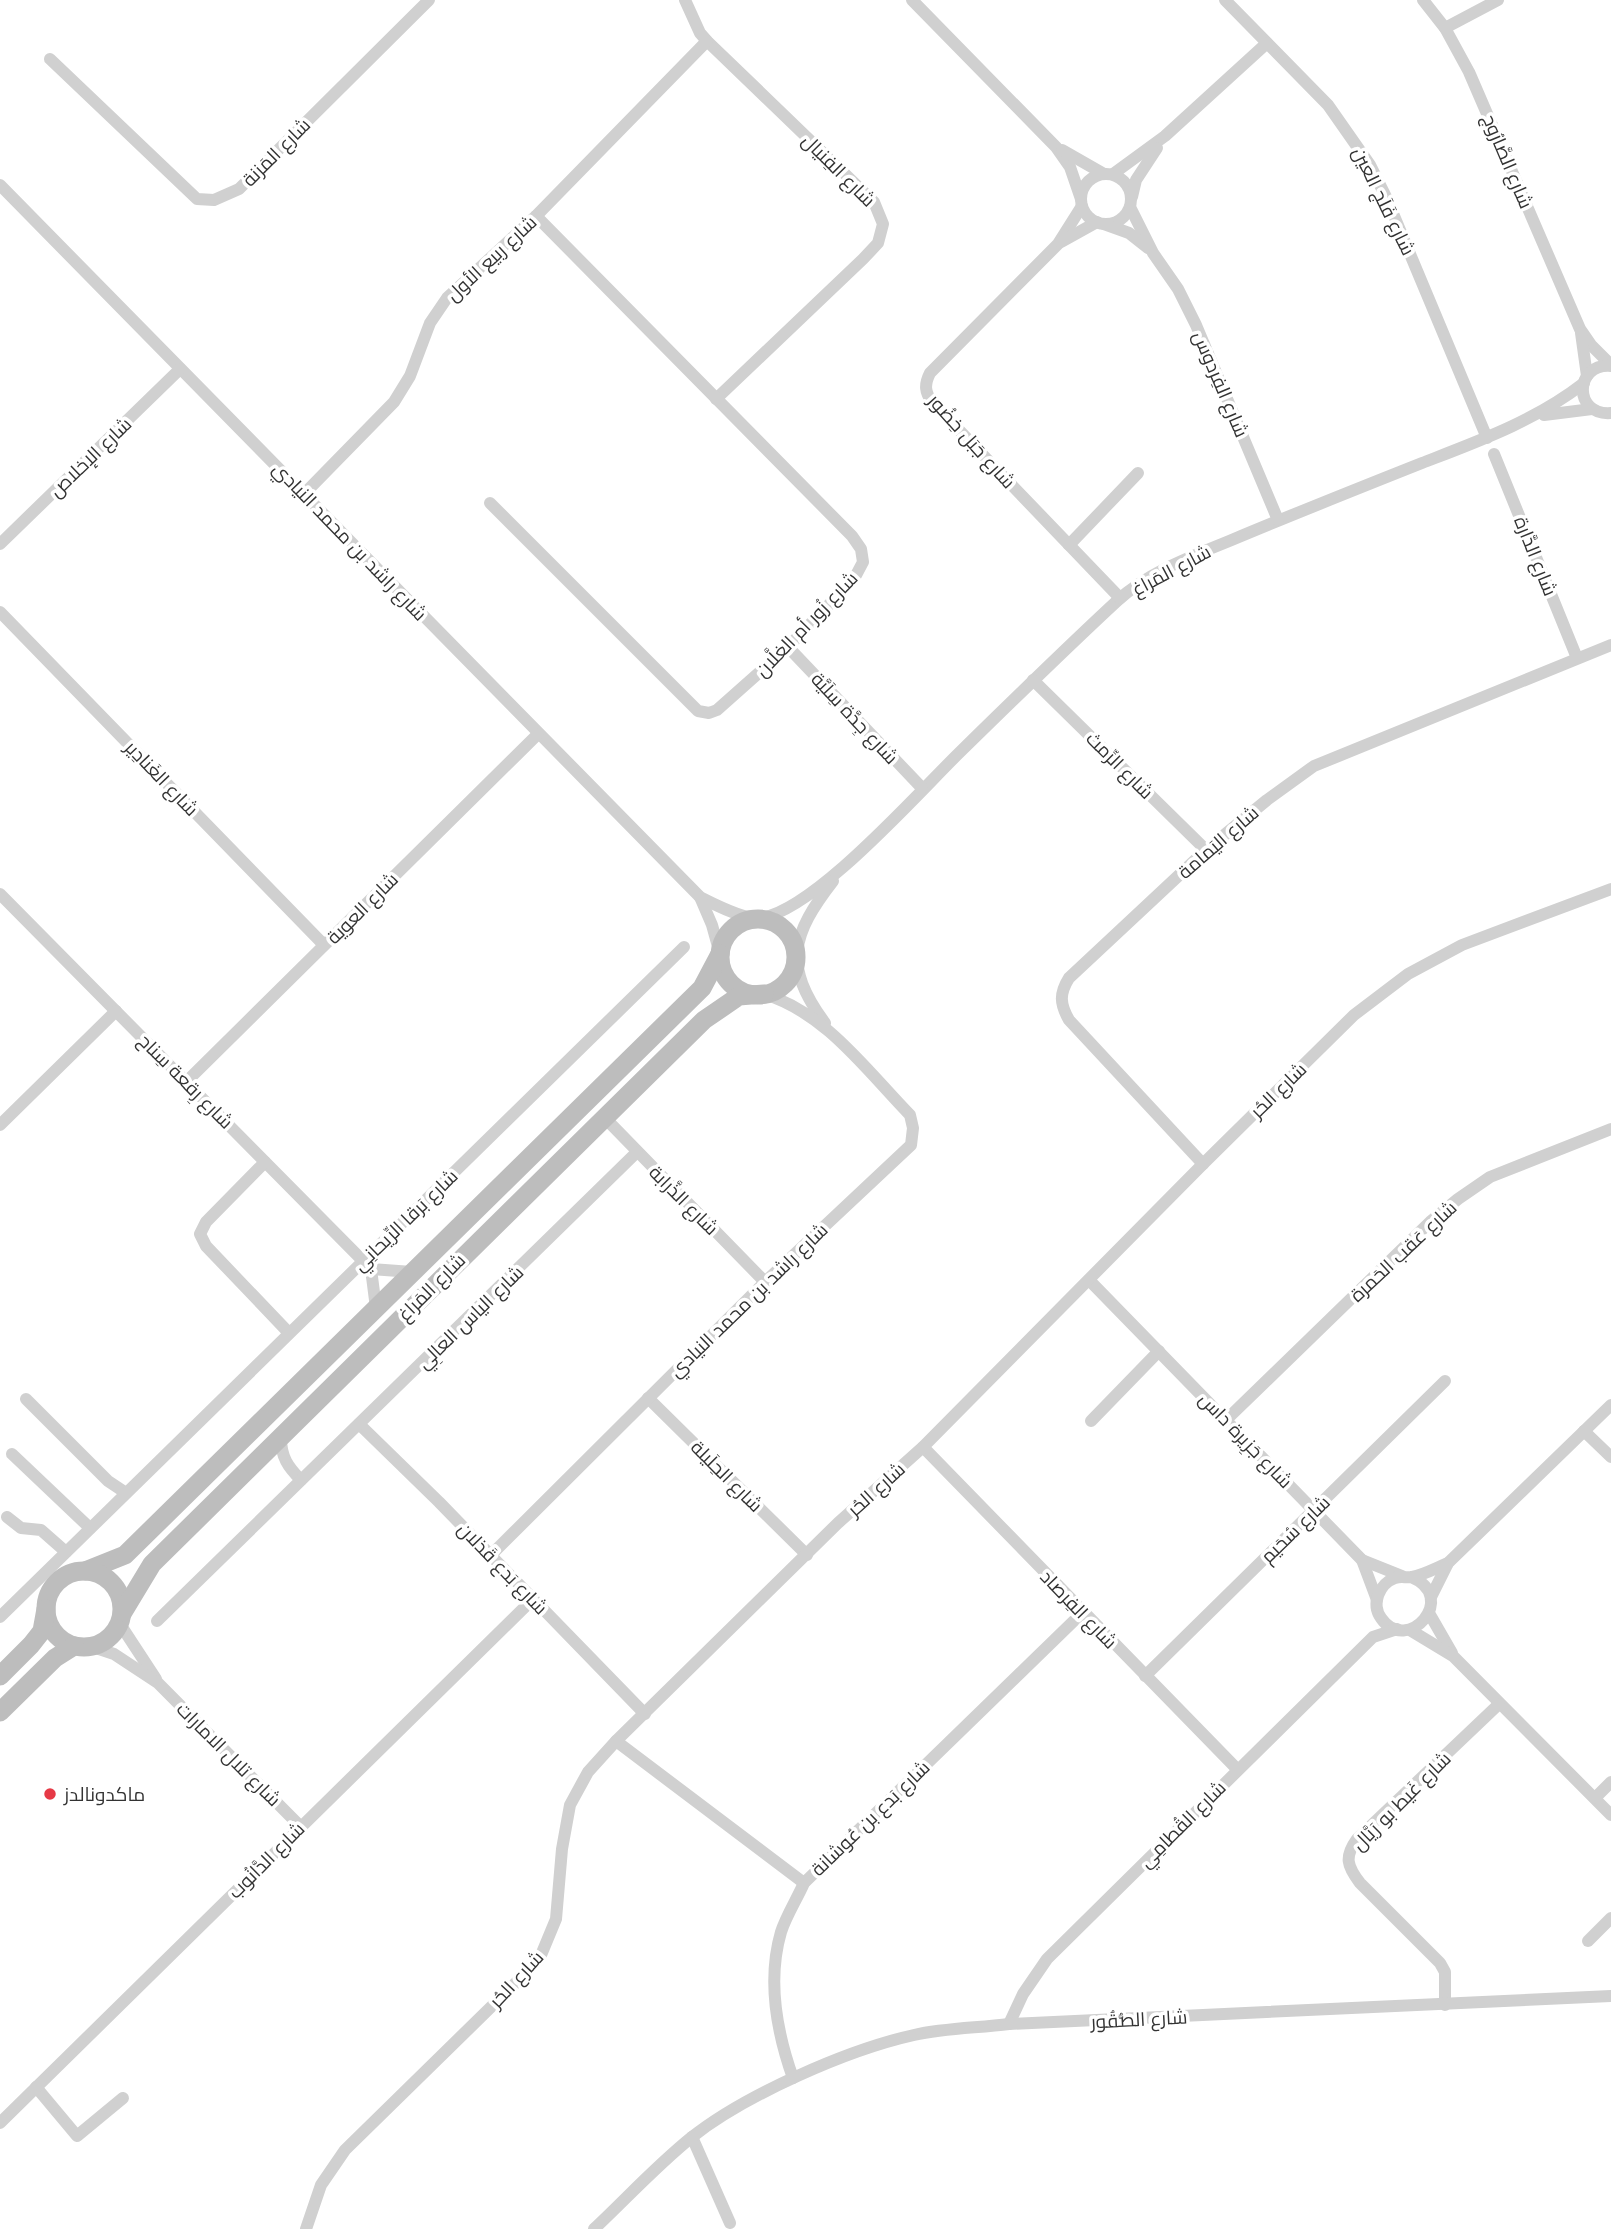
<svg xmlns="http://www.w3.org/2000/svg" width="1611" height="2229" font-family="Quicksand,Cairo,sans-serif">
<rect width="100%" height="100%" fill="#fff"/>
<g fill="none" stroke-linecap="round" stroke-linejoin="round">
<!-- street -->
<g stroke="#d0d0d0" stroke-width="12">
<polyline points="685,0 700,33 707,41 874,202 883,224 878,243 863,259 716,399"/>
<polyline points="912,0 1056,147 1070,167 1081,199"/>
<polyline points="1225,0 1328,105 1370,165 1387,199 1487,438"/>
<polyline points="1423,0 1445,28 1469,72 1580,329 1591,345 1611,365"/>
<polyline points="1445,28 1498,0"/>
<polyline points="50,59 197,199 214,200 239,189 429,0"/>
<polyline points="1062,150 1104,174"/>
<polyline points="1113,174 1165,136 1267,43"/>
<circle cx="1106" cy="199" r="25"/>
<path d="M0,185L700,897C714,904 744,920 760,918C813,912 918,793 959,753C1011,702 1063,651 1117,601C1150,571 1193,556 1234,539C1296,513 1359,488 1422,463C1479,441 1535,421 1584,383"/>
<polyline points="1132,197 1136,180 1157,148"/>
<path d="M1082,206L1058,244L930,373C924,385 925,392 932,402L1120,598"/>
<polyline points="1130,207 1153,253 1178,289 1196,325 1278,520"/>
<polyline points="1104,224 1129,233 1148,248"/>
<polyline points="1061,242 1097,222"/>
<polyline points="1581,333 1587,376"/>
<path d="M1611,366C1574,363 1573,416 1611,413"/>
<polyline points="1544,415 1592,409"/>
<polyline points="1494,454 1577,658"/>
<polyline points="304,494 394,402 410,376 430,323 447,298 536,216 707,41"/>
<polyline points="490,503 698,711 709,713 717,710 788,647 854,579 863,562 861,549 852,536 536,216"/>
<polyline points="0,544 180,369"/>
<polyline points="1069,545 1138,473"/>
<polyline points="0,612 324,945"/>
<polyline points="788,647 922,788"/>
<polyline points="1033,680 1206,850"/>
<polyline points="0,894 371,1269 376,1308"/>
<polyline points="700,897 712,925 720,954"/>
<path d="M825,1023C782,965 792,934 833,881"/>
<polyline points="186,1082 538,734"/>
<polyline points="604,1117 765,1282"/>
<polyline points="0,1125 116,1011"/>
<polyline points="265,1162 206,1222 200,1234 206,1246 289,1333"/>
<path d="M1203,1164L1069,1020C1060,1004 1059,994 1069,978L1206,850L1267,800L1314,766L1611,645"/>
<polyline points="371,1269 412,1272"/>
<polyline points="1089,1280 1362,1560 1402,1576"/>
<polyline points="648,1398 807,1555"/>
<polyline points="26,1399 108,1481 126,1493"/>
<polyline points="1226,1420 1430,1222 1458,1199 1490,1177 1611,1129"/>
<polyline points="1091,1421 1159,1351"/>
<polyline points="359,1424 439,1502 645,1714"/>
<polyline points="1584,1431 1611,1457"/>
<path d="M281,1438C281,1457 288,1467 301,1480"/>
<polyline points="923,1447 1237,1769"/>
<polyline points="12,1454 90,1528"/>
<polyline points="7,1517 21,1528 41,1530 66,1552"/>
<path d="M491,1555L765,1282L911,1145L913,1128L910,1115C867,1071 825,1012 764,994"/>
<polyline points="1362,1560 1377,1600"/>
<path d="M1411,1577C1460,1597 1407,1656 1381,1618C1371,1604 1379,1584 1395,1578C1401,1576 1406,1578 1412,1577C1423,1575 1436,1568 1448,1563"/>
<polyline points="1431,1597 1448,1563 1611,1405"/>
<polyline points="1429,1613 1452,1653"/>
<polyline points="0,1617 684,947"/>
<polyline points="157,1621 637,1152"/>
<polyline points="120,1624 156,1679"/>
<polyline points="1410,1630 1453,1656 1611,1815"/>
<polyline points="90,1646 114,1654 158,1683 300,1826"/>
<polyline points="1145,1676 1445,1381"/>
<polyline points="616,1741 804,1883"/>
<polyline points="1595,1798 1611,1782"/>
<polyline points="1588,1941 1611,1918"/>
<path d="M1445,2005V1972L1440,1963L1360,1883C1347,1866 1344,1857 1357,1839L1499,1704"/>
<polyline points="1009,2024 1023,1994 1047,1959 1373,1637 1397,1629"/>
<path d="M793,2078C777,2033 767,1980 781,1932C786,1916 797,1899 804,1883L1083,1612"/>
<polyline points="36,2087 77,2136 123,2098"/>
<polyline points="0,2123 533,1599"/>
<polyline points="692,2137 730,2223"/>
<polyline points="306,2229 321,2185 345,2150 539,1960 556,1919 562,1849 570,1805 588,1772 616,1741 838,1523 923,1447 1203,1164 1354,1015 1408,974 1462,945 1611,889"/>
<path d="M594,2229C626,2199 657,2165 692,2137C745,2095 847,2050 914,2035C945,2028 978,2028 1009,2024L1611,1996"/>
</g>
<!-- secondary -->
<g stroke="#bdbdbd" stroke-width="19">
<circle cx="758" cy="957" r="38"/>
<polyline points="85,1571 125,1555 702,988 720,954"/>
<circle cx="84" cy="1609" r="38"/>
<polyline points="123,1612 152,1564 704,1020 739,996 764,994"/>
<polyline points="0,1676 31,1645 42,1631 46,1609"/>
<polyline points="0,1712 55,1658 74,1646"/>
</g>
</g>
<!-- markers -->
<circle fill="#e63946" stroke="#fff" stroke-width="2.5" cx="50" cy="1794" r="7"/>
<g text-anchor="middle" stroke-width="7" stroke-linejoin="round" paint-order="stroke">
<!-- street labels -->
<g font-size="19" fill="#333" stroke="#fff">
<text transform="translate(276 152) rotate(-45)" y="7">شارع المَزنة</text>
<text transform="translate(1508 161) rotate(67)" y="7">شارع الصَّارُوج</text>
<text transform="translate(839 170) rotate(45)" y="7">شارع الفِنيال</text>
<text transform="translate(1384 201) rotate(64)" y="7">شارع فَلَج العين</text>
<text transform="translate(491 258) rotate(-43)" y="7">شارع ربيع الأول</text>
<text transform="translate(1221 384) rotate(67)" y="7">شارع الفِردوس</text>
<text transform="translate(972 441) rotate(48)" y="7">شارع جَبَل خِضُور</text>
<text transform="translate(90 457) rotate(-44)" y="7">شارع الإخلاص</text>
<text transform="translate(350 541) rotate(46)" y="7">شارع راشد بن محمد النيادي</text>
<text transform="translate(1536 556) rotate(68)" y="7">شارع الدَّارة</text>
<text transform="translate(1171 570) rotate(-28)" y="7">شارع المَراغ</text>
<text transform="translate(806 624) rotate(-46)" y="7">شارع زُور أم الغلَّان</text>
<text transform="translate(855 718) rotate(47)" y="7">شارع جِدَّة سِلَيَّة</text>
<text transform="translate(1120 765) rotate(45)" y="7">شارع الرِّمث</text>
<text transform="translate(162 778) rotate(46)" y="7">شارع الغَنادِير</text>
<text transform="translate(1218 842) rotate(-41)" y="7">شارع اليَمامة</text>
<text transform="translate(362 908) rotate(-45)" y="7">شارع العوية</text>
<text transform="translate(186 1081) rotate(45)" y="7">شارع رِقعة سِناح</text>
<text transform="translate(1278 1090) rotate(-44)" y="7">شارع الحُر</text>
<text transform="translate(684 1200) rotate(45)" y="7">شارع الذَّرابة</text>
<text transform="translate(405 1220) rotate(-44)" y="7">شارع بَرقا الرِّيحانِي</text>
<text transform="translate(1403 1251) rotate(-43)" y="7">شارع عَقب الحَمرة</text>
<text transform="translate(431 1287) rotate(-45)" y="7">شارع المَراغ</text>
<text transform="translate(748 1300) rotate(-44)" y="7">شارع راشد بن محمد النيادي</text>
<text transform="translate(470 1317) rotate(-44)" y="7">شارع الياس العالِي</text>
<text transform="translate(1246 1440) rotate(46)" y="7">شارع جَزِيرة داس</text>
<text transform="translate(727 1476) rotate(45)" y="7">شارع الحِلَيلة</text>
<text transform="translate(876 1489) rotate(-42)" y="7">شارع الحُر</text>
<text transform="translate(1295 1529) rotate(-44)" y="7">شارع سُحَيم</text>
<text transform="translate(503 1568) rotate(46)" y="7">شارع بَدع قَذلان</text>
<text transform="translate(1079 1609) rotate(46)" y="7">شارع الفِرصاد</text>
<text transform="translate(229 1754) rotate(45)" y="7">شارع تلال الامارات</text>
<text transform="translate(1401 1801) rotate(-45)" y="7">شارع غَيط بو رَيَّال</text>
<text transform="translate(870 1818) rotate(-44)" y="7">شارع بَدع بن عُوشانة</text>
<text transform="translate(1182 1824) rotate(-45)" y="7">شارع القُطامِي</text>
<text transform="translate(266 1860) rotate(-45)" y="7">شارع الدَّانُوب</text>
<text transform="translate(516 1979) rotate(-47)" y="7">شارع الحُر</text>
<text transform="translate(1139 2019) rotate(-3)" y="7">شارع الصُّقُور</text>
</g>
<!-- poi labels -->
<g font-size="19" fill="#333" stroke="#fff" text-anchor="start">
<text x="64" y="1801">ماكدونالدز</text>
</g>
</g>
</svg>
